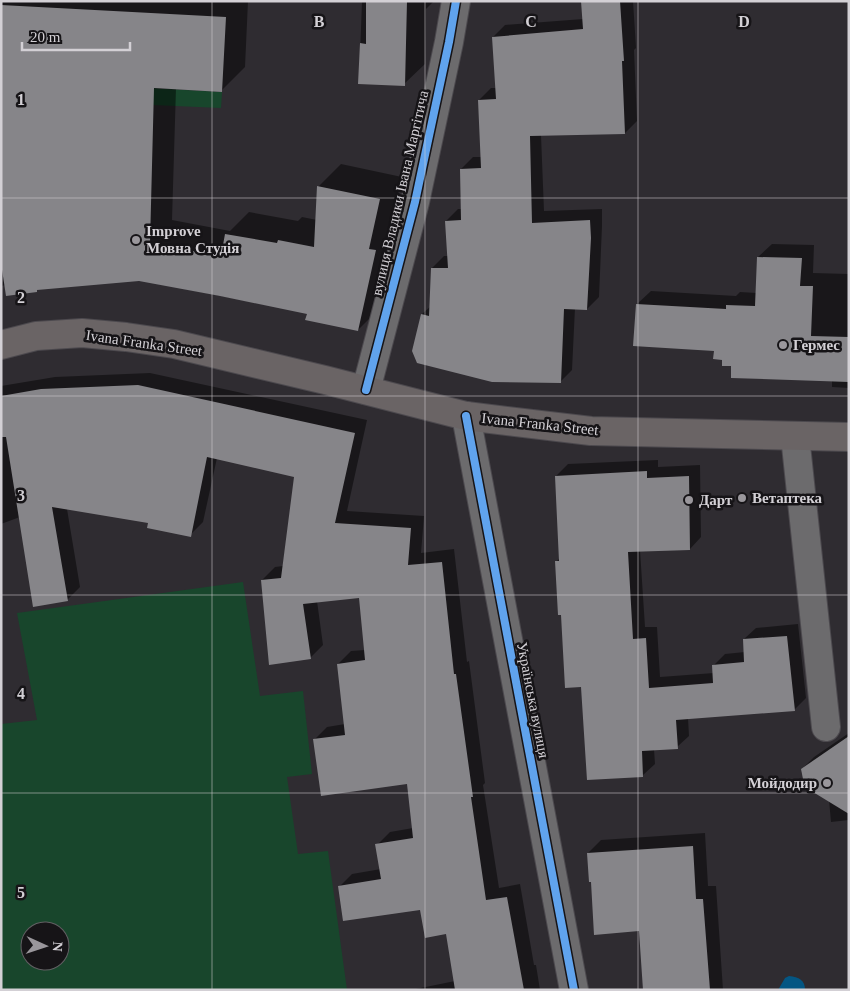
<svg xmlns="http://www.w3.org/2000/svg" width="850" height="991" font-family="'Times New Roman',serif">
<rect width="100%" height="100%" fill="#2f2c31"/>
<!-- green -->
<g fill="#18462c" fill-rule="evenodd">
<polygon points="1,80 222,92 221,108 107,103"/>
<path d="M243,582L260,696L303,691L312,774L287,777L298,854L328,851L347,990H1V724L37,720L17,613ZM30,931H60V961H30Z"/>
</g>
<!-- water -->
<path fill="#045683" d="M789,976C799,977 805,980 805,990H778L785,978Z"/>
<!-- shadow -->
<g fill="#0007">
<polygon points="1,1 248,1 245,67 222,90 176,88 172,220 230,231 249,212 298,221 302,217 317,220 318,187 341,164 402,177 391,226 398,228 381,307 358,330 308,313 139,280 38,289 36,291 6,285 1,286"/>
<polygon points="362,1 434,1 426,9 425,64 404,84 359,83"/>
<polygon points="583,1 633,1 636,48 634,50 637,121 625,133 541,135 544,211 602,209 602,226 599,297 587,309 575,308 572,370 560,382 422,314 431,306 432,268 444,256 449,256 446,221 458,209 462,209 461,169 473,157 482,157 479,100 491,88 496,88 493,37 505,25 583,19"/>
<polygon points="772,244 814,245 813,273 849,274 849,388 832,387 832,380 732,365 724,359 715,349 637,304 651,291 736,296 740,292 757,293 758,257"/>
<polygon points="150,373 367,420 347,511 424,516 421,553 454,549 467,662 469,661 485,783 483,785 499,888 520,884 534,965 536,965 540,990 411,990 455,981 447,933 421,908 339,887 352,874 381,869 377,845 390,832 413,828 408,783 314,740 327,727 345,724 338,664 351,651 365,650 360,597 317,601 323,645 310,658 262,580 275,567 283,566 295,476 217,458 203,522 190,535 149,522 67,509 80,587 67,600 20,517 1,524 1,386 55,377"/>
<polygon points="658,460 658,467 700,465 701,537 690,549 640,550 645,627 657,627 660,677 714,673 713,666 725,654 745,652 744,639 756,628 798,624 806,698 794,710 688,718 689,736 677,747 654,749 655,764 643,775 582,686 562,613 556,562 560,558 556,476 568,464"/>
<polygon points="849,733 849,820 831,822 829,800 802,769 814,757"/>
<polygon points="705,833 708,886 716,886 723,990 644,990 640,930 592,881 588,853 601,840"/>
</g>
<!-- building -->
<g fill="#868589">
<polygon points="366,1 407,1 405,86 358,84 360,43 366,44"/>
<polygon points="581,1 620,1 624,61 622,61 625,134 530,136 532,223 590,220 591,238 587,310 564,309 561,383 492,382 417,363 412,351 421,314 429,316 431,268 448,268 445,221 461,220 460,169 481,168 478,100 496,99 492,37 583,29"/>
<polygon points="1,5 226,17 222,92 154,88 150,243 221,256 225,234 277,243 278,240 314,247 317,186 380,199 369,249 376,250 358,331 305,320 307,314 220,296 139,281 37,290 37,292 6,296 1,263"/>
<polygon points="757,257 802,258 800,286 813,286 811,336 849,337 849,382 731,378 731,366 722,366 722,360 713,359 714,351 633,346 636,304 726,309 726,305 755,306"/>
<polygon points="138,385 355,433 335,523 411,528 408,565 442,562 454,674 456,674 473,797 471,797 486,900 507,897 524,990 455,990 446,934 425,938 420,910 343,921 338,886 381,879 375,844 413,838 407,784 321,796 313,739 345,735 337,664 365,660 359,598 303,604 311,659 269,665 261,580 281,578 294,477 207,457 191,537 147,528 148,523 52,507 68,601 33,607 6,437 1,437 1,396 41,389"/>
<polygon points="647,471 647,478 689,476 690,550 628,552 633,639 646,638 649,688 713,683 712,665 744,662 743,639 787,636 795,711 676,720 678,749 642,751 643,777 587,780 581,687 565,688 561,615 558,615 555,561 559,561 555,476"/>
<polygon points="849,736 849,814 813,792 804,784 801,769"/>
<polygon points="693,846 696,899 703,899 710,990 643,990 639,931 594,935 591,882 589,882 587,853"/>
</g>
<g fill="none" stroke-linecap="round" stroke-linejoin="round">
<defs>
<g id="minor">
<polyline points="366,390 415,202 449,42 456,1"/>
<polyline points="466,416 574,990"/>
<polyline points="795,436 826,727"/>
</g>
<polyline id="major" points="1,345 36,336 82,333 126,337 174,344 325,380 466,416 591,431 849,437"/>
</defs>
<!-- minor casing -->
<use href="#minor" stroke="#4c494e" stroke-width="30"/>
<!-- major casing -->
<use href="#major" stroke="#4c494e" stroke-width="30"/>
<!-- minor -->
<use href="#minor" stroke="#6c6b6d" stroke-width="28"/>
<!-- major -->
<use href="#major" stroke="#6a6465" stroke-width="28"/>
<defs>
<g id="cycleway">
<polyline points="366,390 415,202 449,42 456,1"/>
<polyline points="466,416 574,990"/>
</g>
</defs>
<!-- cycleway casing -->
<use href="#cycleway" stroke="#161417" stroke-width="11"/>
<!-- cycleway -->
<use href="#cycleway" stroke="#60a3ed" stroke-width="8"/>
</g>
<!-- grid -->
<path fill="none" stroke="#d3d0d5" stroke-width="1" stroke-opacity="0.55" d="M212,1V990M425,1V990M638,1V990M1,198H849M1,396H849M1,595H849M1,793H849"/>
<!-- markers -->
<g fill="#9a979c" stroke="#161417" stroke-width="2">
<circle cx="136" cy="240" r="5"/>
<circle cx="783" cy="345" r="5"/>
<circle cx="742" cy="498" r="5"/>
<circle cx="689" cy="500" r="5"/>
<circle cx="827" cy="783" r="5"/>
</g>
<g text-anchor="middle" stroke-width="5" stroke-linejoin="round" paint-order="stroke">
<!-- street labels -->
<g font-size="15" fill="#d3d0d5" stroke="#161417">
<text transform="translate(400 193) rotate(-77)" y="5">вулиця Владики Івана Маргітича</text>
<text transform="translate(144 343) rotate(8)" y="5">Ivana Franka Street</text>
<text transform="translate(540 424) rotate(6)" y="5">Ivana Franka Street</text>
<text transform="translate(533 700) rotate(79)" y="5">Українська вулиця</text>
</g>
<!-- poi labels -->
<g font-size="15" font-weight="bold" fill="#d3d0d5" stroke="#161417" text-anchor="start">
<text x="146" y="236">Improve<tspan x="146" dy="17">Мовна Студія</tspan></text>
<text x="793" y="350">Гермес</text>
<text x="752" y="503">Ветаптека</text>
<text x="699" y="505">Дарт</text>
<text x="817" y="788" text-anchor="end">Мойдодир</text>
</g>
</g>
<g font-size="16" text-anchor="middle" font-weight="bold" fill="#d3d0d5" stroke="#161417" stroke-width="5" stroke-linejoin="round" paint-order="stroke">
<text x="319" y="27">B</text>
<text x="531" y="27">C</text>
<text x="744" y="27">D</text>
<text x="21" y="105">1</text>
<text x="21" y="303">2</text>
<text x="21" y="501">3</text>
<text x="21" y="699">4</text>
<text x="21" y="898">5</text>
</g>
<!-- border -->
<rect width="850" height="991" fill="none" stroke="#d3d0d5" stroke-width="5"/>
<!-- north arrow -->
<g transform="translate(45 946) rotate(93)"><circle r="24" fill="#161417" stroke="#625f63"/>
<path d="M0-4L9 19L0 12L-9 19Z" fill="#9a979c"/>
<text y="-8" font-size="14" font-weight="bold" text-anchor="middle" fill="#d3d0d5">N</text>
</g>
<!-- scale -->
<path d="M22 42v8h108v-8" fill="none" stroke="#d3d0d5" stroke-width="2.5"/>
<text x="30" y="42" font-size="15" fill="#d3d0d5" stroke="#161417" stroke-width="4" paint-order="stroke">20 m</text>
</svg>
